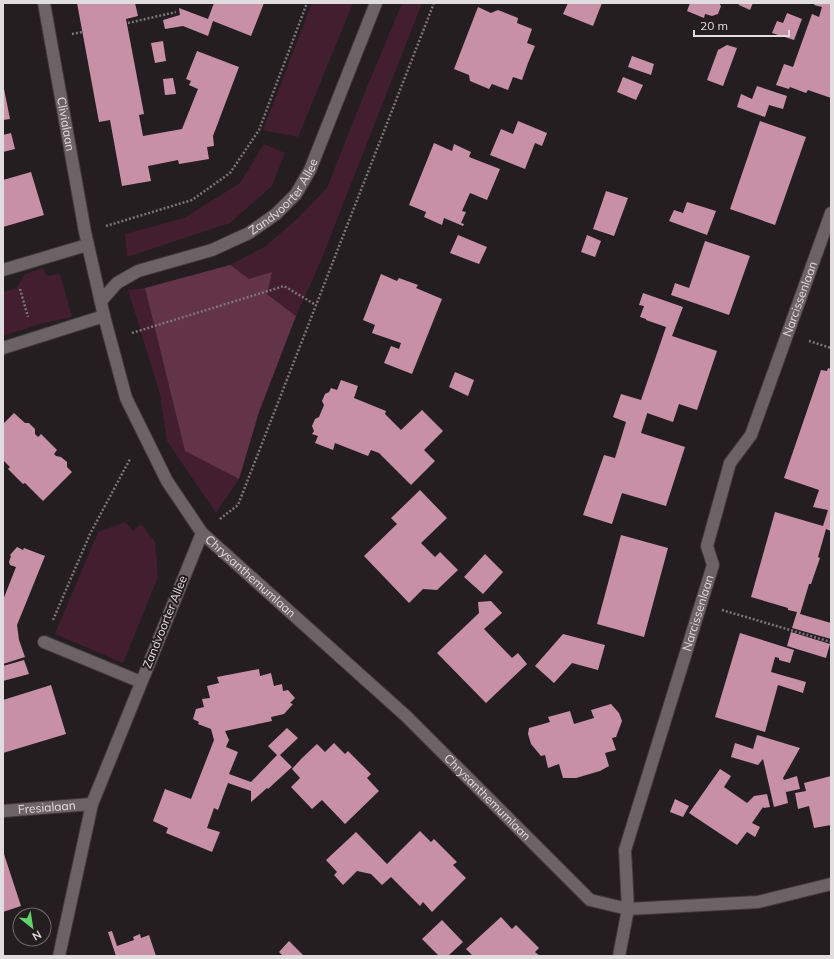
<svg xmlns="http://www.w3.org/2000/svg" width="834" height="959" font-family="Mulish,sans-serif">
<rect width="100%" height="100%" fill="#251e20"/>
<!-- green -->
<g fill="#431e2e">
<polygon points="312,3 353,3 298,137 263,130"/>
<polygon points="402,3 422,3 320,263 296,316 230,265 266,246 299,217 327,188 367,87"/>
<polygon points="264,144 285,153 272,186 230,223 127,257 125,234 184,218 240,183"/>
<polygon points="43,268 47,276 60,274 72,317 40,324 3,336 3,292 17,288 25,274"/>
<polygon points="145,288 185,450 239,479 216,513 167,441 160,394 128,290"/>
<polygon points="125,522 133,531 141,524 155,542 158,577 123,663 55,634 98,532"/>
</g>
<!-- forest -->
<polygon fill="#633447" points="230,265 249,279 272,272 267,294 296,316 259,412 239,479 185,451 145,288"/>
<!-- building -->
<g fill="#c890a5">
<polygon points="77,3 135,3 138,16 126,19 144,114 139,115 143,136 182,129 198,89 189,85 191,81 186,79 197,51 239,67 213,136 214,146 207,147 209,159 179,164 178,160 148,166 151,181 122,186 110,120 99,122"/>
<polygon points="214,3 264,3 251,36 213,21 208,36 183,26 165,29 163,20 180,15 179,8 208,19"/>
<polygon points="568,3 602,3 593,26 563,14"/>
<polygon points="690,3 719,3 721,6 718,14 712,16 705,14 704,18 687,11"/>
<polygon points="738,3 753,3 750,10 739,5"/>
<polygon points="815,3 831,3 831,98 808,90 806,93 790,87 789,89 776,85 784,64 793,67 812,14 819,17 822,7 814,5"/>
<polygon points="478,7 491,13 498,10 518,18 517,23 532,29 527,43 535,46 528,63 522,80 513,77 508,90 492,84 489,89 470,81 469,75 454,69"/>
<polygon points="787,13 802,19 794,40 772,33 777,21 783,23"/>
<polygon points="163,41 166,61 155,63 151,43"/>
<polygon points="727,45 737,48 723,86 707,80 718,50"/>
<polygon points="632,56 654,64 651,75 628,67"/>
<polygon points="623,77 643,85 636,100 617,92"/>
<polygon points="173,78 176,94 165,95 163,79"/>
<polygon points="3,84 10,119 3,120"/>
<polygon points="757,86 787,96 783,109 769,105 765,117 737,107 741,94 752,99"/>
<polygon points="518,121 547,133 542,146 535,143 525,169 490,155 501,129 513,134"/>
<polygon points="760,121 806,137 775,225 730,209"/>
<polygon points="11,133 15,149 3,152 3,135"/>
<polygon points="434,143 452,151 454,144 471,152 469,157 500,169 487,200 470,193 462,211 466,212 461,223 464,224 463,226 444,218 442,225 424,217 426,212 409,205"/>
<polygon points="31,172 44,215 3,227 3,180"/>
<polygon points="606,191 628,198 614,236 593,229"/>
<polygon points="687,202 716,211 707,235 669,221 674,210 683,213"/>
<polygon points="458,235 487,247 479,264 450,253"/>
<polygon points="587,235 601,241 595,257 581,252"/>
<polygon points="705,241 750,256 729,315 671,295 675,283 689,288"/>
<polygon points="381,274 397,281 399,278 418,285 416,288 442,299 412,374 384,363 391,346 399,349 401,343 372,333 375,325 363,320"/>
<polygon points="643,293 683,307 672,336 717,351 697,410 679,404 673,422 647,413 647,414 641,433 685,447 666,506 622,493 612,524 583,515 604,455 615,458 626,422 613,417 621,394 641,400 666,327 646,320 646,319 640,317 644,306 639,305"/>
<polygon points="828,368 831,369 831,531 826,529 818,557 820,558 811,584 809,584 800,614 831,623 831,639 792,628 797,612 788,610 788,608 751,597 775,512 823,526 828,510 813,507 819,490 784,478 821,370 827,371"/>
<polygon points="455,372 474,380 468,396 449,387"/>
<polygon points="341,380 358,386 354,398 386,411 385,414 401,430 422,410 443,431 424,450 435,461 411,485 379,453 371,450 368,456 335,443 333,450 315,443 318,436 312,434 314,431 312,426 315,419 319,417 324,405 322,401 325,394 329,392 331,388 337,390"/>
<polygon points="14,413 25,423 29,423 35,429 35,434 38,437 41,434 57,450 54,454 56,456 61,457 67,462 67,467 72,472 43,501 25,483 23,484 8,469 10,467 3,460 3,424"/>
<polygon points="420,490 447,518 421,543 435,557 440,552 458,570 437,590 423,589 409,603 364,556 397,524 391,518"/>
<polygon points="621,535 668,548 644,637 597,624"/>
<polygon points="17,547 23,550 24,548 45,556 17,625 19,640 25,657 3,664 3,600 16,567 10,565 9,562 11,556 10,555"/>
<polygon points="485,554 503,572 483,594 464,577"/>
<polygon points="491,601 502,613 484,629 512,658 518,653 527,664 486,703 437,653 479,613 478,602"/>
<polygon points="791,632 830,644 826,658 787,646"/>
<polygon points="740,633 794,650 790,663 779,660 779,658 775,657 771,672 806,682 803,693 778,685 765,732 715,717"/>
<polygon points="563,634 605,645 598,670 572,663 554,683 535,666"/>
<polygon points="24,660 29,674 3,681 3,666"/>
<polygon points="259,669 260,676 271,673 274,686 282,684 283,691 288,690 295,698 290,703 293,704 284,714 271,717 272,721 225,731 229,740 226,747 238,752 229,774 251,782 277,755 268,746 287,728 298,738 280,755 292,767 268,789 267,788 251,802 251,791 228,783 218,810 214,808 207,828 220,832 212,852 166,833 168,828 153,821 165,789 191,799 214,740 211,729 198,724 199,722 193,719 196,709 204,707 202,699 210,698 207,686 219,683 217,677"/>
<polygon points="51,685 66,734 3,753 3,700"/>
<polygon points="611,704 619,713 622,721 616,737 612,738 616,750 605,753 609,766 600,771 576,778 563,778 559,764 548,768 545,755 541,756 531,744 528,734 529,728 550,722 548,717 570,711 574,724 594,718 591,710"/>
<polygon points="757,735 800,748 783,778 784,780 797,776 800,789 786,792 785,788 788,803 774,807 763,759 758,765 731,757 735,743 753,749"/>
<polygon points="334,743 345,754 348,751 371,774 367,778 379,791 345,824 322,800 312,809 291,787 300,778 292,769 302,758 317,744 325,752"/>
<polygon points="720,769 731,776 724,787 747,803 754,796 767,794 770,807 764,808 763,807 752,823 760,827 755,837 747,832 737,845 689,813"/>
<polygon points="831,776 831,825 814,828 809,806 798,809 795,793 806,791 804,783"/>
<polygon points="675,799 689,806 683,817 670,812"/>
<polygon points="420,831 431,842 434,839 457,862 453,865 466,878 432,912 423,902 420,906 391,877 382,885 371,874 357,871 343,885 334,875 337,872 326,860 356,832 387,864"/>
<polygon points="3,851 21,906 3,912"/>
<polygon points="501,917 512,929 516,925 539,948 535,952 540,956 473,956 466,949"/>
<polygon points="442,920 463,942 448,956 439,956 422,939"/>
<polygon points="112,931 117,946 134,940 133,937 140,934 141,938 149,935 156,956 116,956 108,932"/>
<polygon points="289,941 304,956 283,956 279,952"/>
</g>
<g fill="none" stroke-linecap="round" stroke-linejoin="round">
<defs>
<g id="minor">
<path id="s1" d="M44,3L85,232L104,316L126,398L167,481L202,533L92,804L59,956"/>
<polyline points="3,270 87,245"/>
<path id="s2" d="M101,301L117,283L138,271L212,250L249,233L276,214L296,194L310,170L376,3"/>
<polyline points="3,348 104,316"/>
<path id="s3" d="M202,533L406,716L590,900L628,909L758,902L831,884"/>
<polyline points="44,642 141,682"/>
<path id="s4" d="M3,811L92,804"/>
<path id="s5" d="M619,956L628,909L625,850L713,565L707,546L730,463L751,435L831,213"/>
</g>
</defs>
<!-- minor casing -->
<use href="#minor" stroke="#413b3d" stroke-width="14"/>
<!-- path -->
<g stroke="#7b7577" stroke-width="2.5" stroke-dasharray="2 2" stroke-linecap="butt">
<polyline points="128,23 176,12"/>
<polyline points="72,34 82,32"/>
<polyline points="106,226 192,200 230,173 259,130 307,3"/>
<polyline points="20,289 28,317"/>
<polyline points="132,333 284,286 316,305"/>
<polyline points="809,341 831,348"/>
<polyline points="220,519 238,505 434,3"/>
<polyline points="722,610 831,642"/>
<polyline points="53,620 90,534 130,459"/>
</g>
<!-- minor -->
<use href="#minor" stroke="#6c6366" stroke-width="12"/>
</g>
<g text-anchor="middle" stroke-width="4" stroke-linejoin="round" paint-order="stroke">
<!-- street labels -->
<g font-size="12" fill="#e1dcdd" stroke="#251e20">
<text dy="4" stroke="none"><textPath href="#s1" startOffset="123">Clivialaan</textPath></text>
<text dy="4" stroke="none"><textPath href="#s2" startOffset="217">Zandvoorter Allee</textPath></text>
<text dy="4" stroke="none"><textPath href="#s5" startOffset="691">Narcissenlaan</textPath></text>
<text dy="4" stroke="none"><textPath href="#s3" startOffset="65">Chrysanthemumlaan</textPath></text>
<text dy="4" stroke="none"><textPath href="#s5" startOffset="355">Narcissenlaan</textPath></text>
<text transform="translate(165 622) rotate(-68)" y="4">Zandvoorter Allee</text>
<text dy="4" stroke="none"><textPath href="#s3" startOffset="389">Chrysanthemumlaan</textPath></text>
<text dy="4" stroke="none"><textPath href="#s4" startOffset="44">Fresialaan</textPath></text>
</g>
</g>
<!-- border -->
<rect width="834" height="959" fill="none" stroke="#e1dcdd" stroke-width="8"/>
<!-- north arrow -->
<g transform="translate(32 927) rotate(150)"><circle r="19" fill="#251e20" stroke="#706a6c"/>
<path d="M0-3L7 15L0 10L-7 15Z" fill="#61d46a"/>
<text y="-6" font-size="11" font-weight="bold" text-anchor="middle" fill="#e1dcdd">N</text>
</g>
<!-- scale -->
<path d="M694 30v6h95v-6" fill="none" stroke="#e1dcdd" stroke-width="2"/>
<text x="700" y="30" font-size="12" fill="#e1dcdd" stroke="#251e20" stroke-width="3" paint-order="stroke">20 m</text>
</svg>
